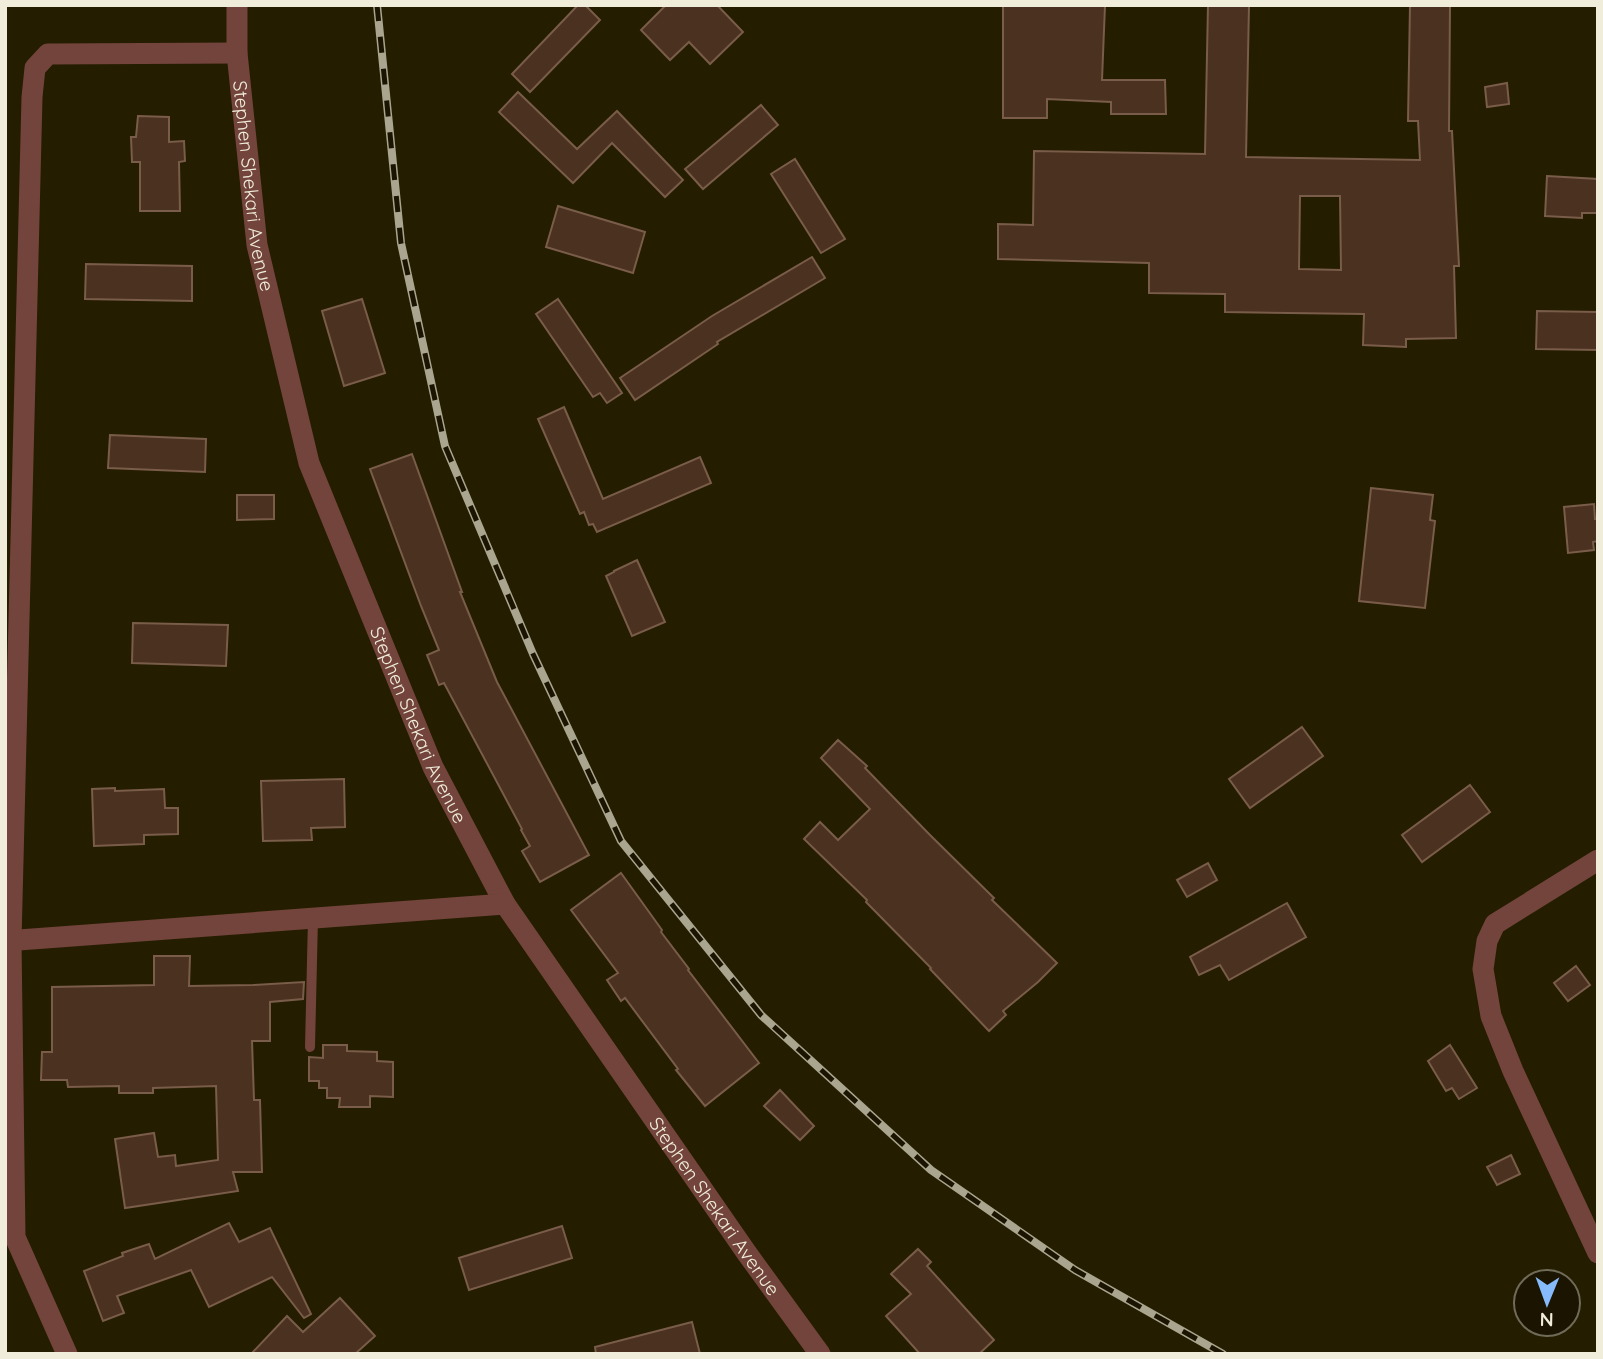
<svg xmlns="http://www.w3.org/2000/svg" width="1603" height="1359" font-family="Quicksand,sans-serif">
<rect width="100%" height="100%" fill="#241d00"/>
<!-- building -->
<g fill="#4b311f" stroke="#795c49" stroke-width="2" fill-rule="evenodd">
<polygon points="578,5 585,5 600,20 530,92 512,74"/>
<polygon points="666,5 717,5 743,32 710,64 689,42 670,60 641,30"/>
<polygon points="1003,5 1105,5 1102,80 1165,80 1166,114 1111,114 1111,102 1047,99 1047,118 1003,118"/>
<path d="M1208,5H1249L1246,157L1420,160L1418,121H1408L1410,5H1450L1449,131H1452L1459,266H1454L1456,338L1406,339V347L1363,345L1364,314L1225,312V294L1149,293V263L998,259V224L1033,225L1034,151L1205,154ZM1300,196H1340L1341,270L1299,269Z"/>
<polygon points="1507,83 1509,104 1487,107 1485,87"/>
<polygon points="518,92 577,149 617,111 683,180 665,197 612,143 573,183 499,112"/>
<polygon points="761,105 778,125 703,189 685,169"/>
<polygon points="138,116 169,117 169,142 184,141 185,161 179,162 180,211 140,211 140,162 132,162 131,137 136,137"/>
<polygon points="795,159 845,239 821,253 771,174"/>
<polygon points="1547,176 1598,179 1598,213 1582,213 1582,218 1545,216"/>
<polygon points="558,206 645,232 633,273 546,247"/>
<polygon points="812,257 825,278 717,342 718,344 635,400 620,378 712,316"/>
<polygon points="86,264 192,266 192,301 85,299"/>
<polygon points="362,299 385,373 344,386 322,311"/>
<polygon points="558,299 622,393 607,403 600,393 593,397 536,314"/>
<polygon points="1537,311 1598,312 1598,350 1536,349"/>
<polygon points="564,407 603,499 700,457 711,483 597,532 593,524 589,525 584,512 580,514 538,419"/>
<polygon points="110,435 206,439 205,472 108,468"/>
<polygon points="412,454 462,592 460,592 497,682 589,855 540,882 522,851 530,846 521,830 522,829 444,683 439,685 427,655 439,650 421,606 370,469"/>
<polygon points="1371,488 1433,495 1430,520 1435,521 1425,608 1359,601"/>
<polygon points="237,495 274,495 274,519 237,520"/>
<polygon points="1594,504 1595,519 1598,519 1598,541 1593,542 1594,550 1568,553 1564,507"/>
<polygon points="637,560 665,622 632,636 606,576 614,572 614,571"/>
<polygon points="133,623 228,625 226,666 132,663"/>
<polygon points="1302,727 1323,756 1250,808 1229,779"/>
<polygon points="838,740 867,766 865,768 930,835 994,898 992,900 1057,963 1038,982 1003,1011 1006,1015 989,1031 930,969 931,968 866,902 867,900 804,839 820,822 838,840 870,809 821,758"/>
<polygon points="344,779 345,827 311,828 312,840 263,841 261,781"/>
<polygon points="1470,785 1490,812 1422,862 1402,835"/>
<polygon points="115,788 115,791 164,789 165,808 178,808 178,834 144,835 144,844 94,846 92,789"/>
<polygon points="1208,863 1217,880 1187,897 1177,880"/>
<polygon points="621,873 662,930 661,932 689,969 688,970 759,1063 705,1106 676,1070 678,1069 625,998 621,1001 607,980 618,973 571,910"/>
<polygon points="1287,903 1306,937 1229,980 1220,965 1199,975 1190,957"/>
<polygon points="154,956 190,956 189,986 253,985 304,982 303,999 270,1002 270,1041 252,1041 254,1100 260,1100 262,1172 233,1172 238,1191 125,1208 115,1139 154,1133 158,1157 175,1155 176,1166 218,1160 216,1086 153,1088 153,1093 119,1093 119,1086 68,1087 67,1080 41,1080 42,1052 52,1052 52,987 154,985"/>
<polygon points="1576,966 1590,985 1568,1001 1554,983"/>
<polygon points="323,1045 347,1045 347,1051 377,1052 377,1061 393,1062 393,1097 370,1096 370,1107 339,1107 340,1098 327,1098 327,1088 319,1088 319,1081 309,1081 309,1057 323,1058"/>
<polygon points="1450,1045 1477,1088 1459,1099 1452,1088 1446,1091 1428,1061"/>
<polygon points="780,1090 814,1126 800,1140 764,1106"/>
<polygon points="1511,1155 1520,1174 1497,1185 1487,1167"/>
<polygon points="229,1223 239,1242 270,1228 311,1314 304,1318 272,1277 209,1307 191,1270 117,1296 124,1313 103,1321 84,1271 123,1256 122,1253 149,1244 155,1259"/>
<polygon points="562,1226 572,1258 469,1290 459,1258"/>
<polygon points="918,1249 931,1262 927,1266 994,1340 979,1354 920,1354 886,1316 911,1294 891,1274"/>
<polygon points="340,1298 375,1336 355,1354 251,1354 287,1316 303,1332"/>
<polygon points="692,1322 700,1354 596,1354 595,1347"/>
</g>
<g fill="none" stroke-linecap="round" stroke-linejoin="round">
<!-- lane -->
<polyline stroke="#73443b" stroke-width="10" points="310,1047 313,918"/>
<!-- street -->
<g stroke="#73443b" stroke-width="21">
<path id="s1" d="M237,5V53L257,245L309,463L433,767L505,904L746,1252L820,1354"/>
<polyline points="1598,860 1495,924 1487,941 1483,969 1491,1016 1513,1071 1598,1253"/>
<polyline points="5,941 505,904"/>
<polyline points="67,1354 15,1237 11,941 32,97 35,68 48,54 237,53"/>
</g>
<defs>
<polyline id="rail" points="377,5 401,243 445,446 533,654 621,841 761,1015 931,1170 1075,1270 1223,1354"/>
</defs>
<!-- rail casing -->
<use href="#rail" stroke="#aaa58f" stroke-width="8"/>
<!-- rail -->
<use href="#rail" stroke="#1a1400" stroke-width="5" stroke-dasharray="16" stroke-linecap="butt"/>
</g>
<g text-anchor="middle" stroke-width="6" stroke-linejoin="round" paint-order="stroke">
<!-- street labels -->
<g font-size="19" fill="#f0eddb" stroke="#1a1400">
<text dy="7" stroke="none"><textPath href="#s1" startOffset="182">Stephen Shekari Avenue</textPath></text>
<text dy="7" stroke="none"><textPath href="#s1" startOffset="749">Stephen Shekari Avenue</textPath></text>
<text dy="7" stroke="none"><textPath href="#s1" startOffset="1316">Stephen Shekari Avenue</textPath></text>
</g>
</g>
<!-- border -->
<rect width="1603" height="1359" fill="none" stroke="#f0eddb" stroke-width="14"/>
<!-- north arrow -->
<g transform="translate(1547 1303) rotate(181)"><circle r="33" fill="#1a1400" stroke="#706b58" stroke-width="2"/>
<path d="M0-5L12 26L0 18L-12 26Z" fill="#85bbfb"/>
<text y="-10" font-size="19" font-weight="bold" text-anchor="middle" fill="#f0eddb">N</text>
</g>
</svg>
